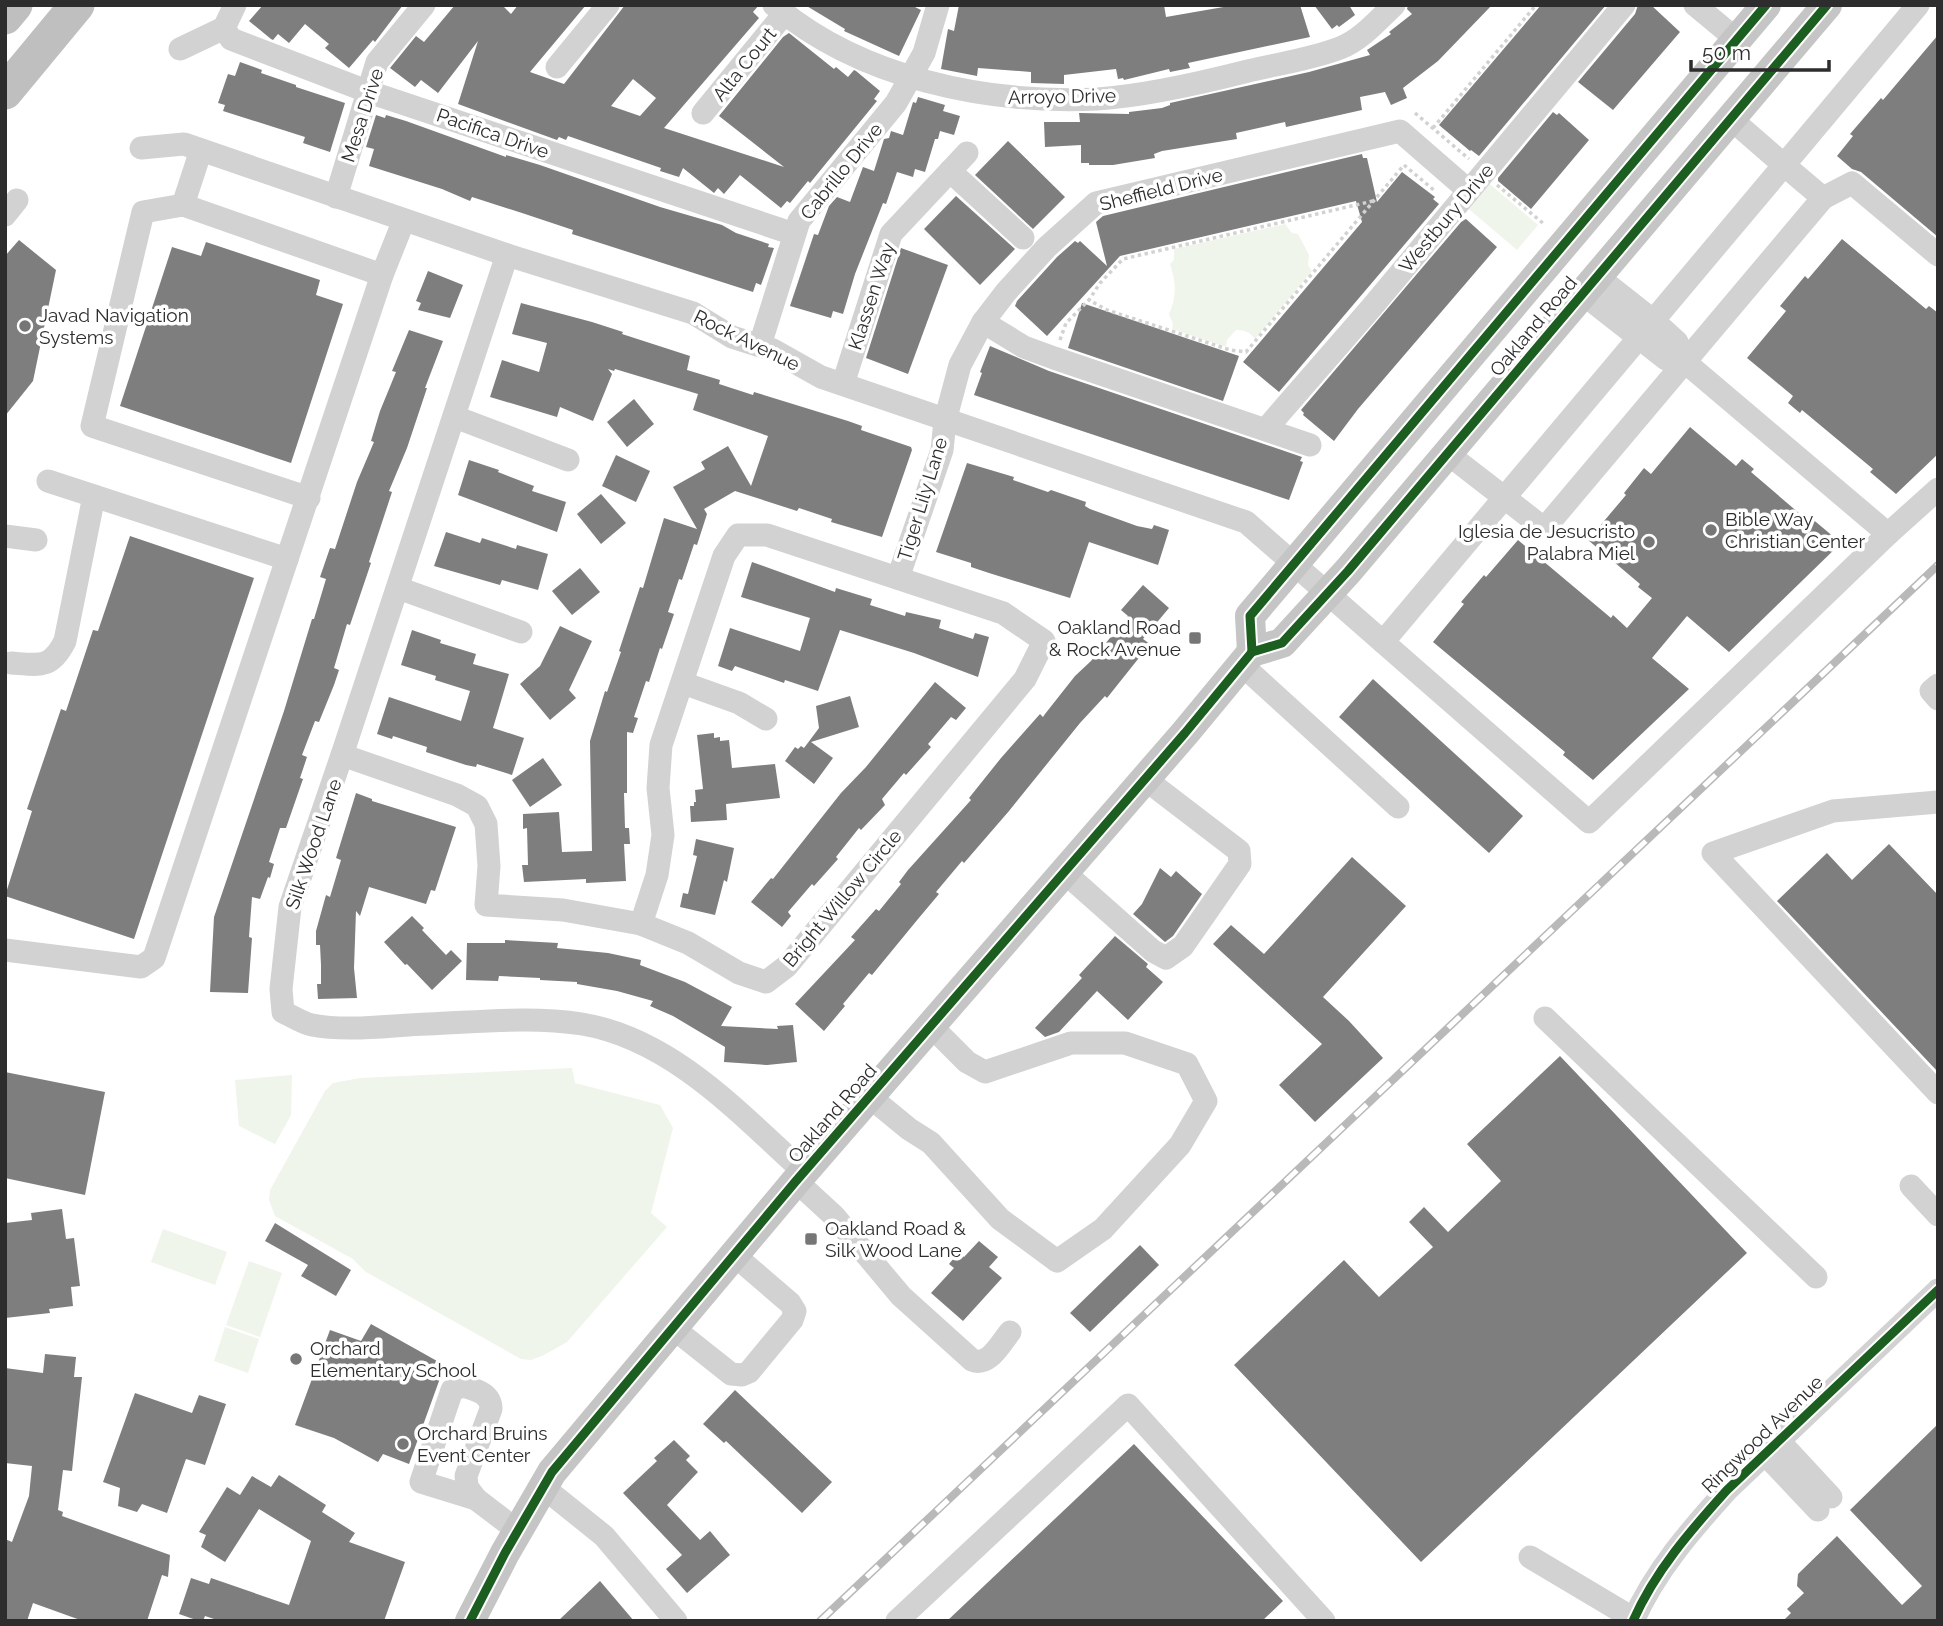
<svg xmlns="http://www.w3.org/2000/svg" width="1943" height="1626" font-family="Raleway,sans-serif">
<rect width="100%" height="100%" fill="#fff"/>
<!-- green -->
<g fill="#eff5ea">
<polygon points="1485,180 1538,225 1517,250 1464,205"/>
<path d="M1285,224L1292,233L1298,234L1309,255L1308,265L1312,271L1255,339C1250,332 1245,330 1236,330L1227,340L1226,347L1172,329L1173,324L1169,314C1177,296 1176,282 1170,264L1174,260V249Z"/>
<polygon points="572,1068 575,1083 660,1105 673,1128 651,1213 667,1227 567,1342 544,1355 531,1360 521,1359 366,1272 353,1259 275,1216 269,1200 270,1190 325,1091 333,1083 360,1078"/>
<polygon points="292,1075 291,1115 275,1144 239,1126 235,1080"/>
<polygon points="163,1229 227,1252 215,1285 151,1262"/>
<polygon points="249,1261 282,1273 260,1337 226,1325"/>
<polygon points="225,1327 259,1339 248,1373 214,1361"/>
</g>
<!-- building -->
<g fill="#7e7e7e" fill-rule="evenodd">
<polygon points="263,5 403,5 375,42 373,40 349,68 325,48 329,44 305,24 289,43 278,34 273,40 271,39 249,21"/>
<path d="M455,5H502L511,14L518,5H586L530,72L564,84L625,5H759L753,12L759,18L664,128L784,167L719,116L783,37L789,33L834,69L836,67L848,77L854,70L856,71L880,91L874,99L877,101L810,183L808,181L790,203L787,201L781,208L740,175L724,194L718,188L714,193L683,168L679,177L660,171L661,168L568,136L566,140L559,137L557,140L458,104L478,41L438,93L421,80L415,87L390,68L416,36L424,42ZM633,79L656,98L640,116L611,106Z"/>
<polygon points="805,5 911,5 921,10 899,56 844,31 845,29"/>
<polygon points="959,5 1164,5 1166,17 1235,5 1300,5 1310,37 1188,63 1190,68 1170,72 1169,69 1124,80 1123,78 1118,79 1116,69 1064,75 1064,84 1031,83 1031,72 978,68 977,76 941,69 948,29 954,31"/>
<polygon points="1314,5 1349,5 1355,15 1339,27 1337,25 1332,29"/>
<polygon points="1408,5 1492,5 1438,61 1403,88 1407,98 1391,105 1385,92 1360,97 1362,110 1286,127 1285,122 1236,133 1237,139 1162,151 1154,154 1155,158 1113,165 1089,165 1089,163 1081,163 1081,145 1045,147 1044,122 1080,122 1079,113 1129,114 1129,112 1162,108 1170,105 1170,103 1309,72 1370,55 1367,50 1391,34 1389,32 1412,14 1407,9"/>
<polygon points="1541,5 1606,5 1479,156 1471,150 1470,151 1439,125"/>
<polygon points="1638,5 1651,5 1680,32 1613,110 1578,82 1635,14"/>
<polygon points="1938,35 1938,237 1861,172 1852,169 1837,156 1853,136 1850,134 1881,98 1883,100"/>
<polygon points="240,62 262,70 261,73 296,85 296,87 345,103 330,152 303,143 305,137 223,111 225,105 218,103 228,74 235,76"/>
<polygon points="918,97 945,105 943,111 960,116 954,135 940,131 938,139 935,139 925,172 915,169 913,177 897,172 886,204 883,203 855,274 843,314 833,311 831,318 790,306 814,234 818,235 829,206 837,197 850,202 863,167 874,171 884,139 889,138 891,131 903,135 913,102 916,103"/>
<polygon points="1553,112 1557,115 1559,113 1589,140 1531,209 1498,181 1498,178"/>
<polygon points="376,115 385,118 386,115 406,121 506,157 506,155 540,165 660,207 722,225 736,233 769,244 768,247 774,248 761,285 756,283 753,292 572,234 573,230 522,213 472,197 470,201 442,189 369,166 374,149 366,147"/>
<polygon points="1008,141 1065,197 1033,229 975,175"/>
<polygon points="1362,154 1363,158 1367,158 1377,202 1402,172 1435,197 1433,199 1439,204 1279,392 1243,362 1362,222 1356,201 1120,256 1047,336 1015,306 1017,301 1057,257 1075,241 1078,243 1080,241 1107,266 1096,222 1103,216"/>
<polygon points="956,196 1015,249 980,285 924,229"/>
<polygon points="1466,219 1497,247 1358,409 1334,441 1303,415 1304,413 1301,410 1462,221"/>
<polygon points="1842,239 1926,309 1929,306 1938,313 1938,454 1896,494 1870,472 1873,469 1802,410 1800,413 1788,403 1793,396 1747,358 1786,311 1780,306 1805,276 1808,279"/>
<polygon points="19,240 56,270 33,381 5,416 5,256"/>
<polygon points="206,242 320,280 316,295 343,304 291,463 120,406 172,247 201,256"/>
<polygon points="901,248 948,265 908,374 866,358"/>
<polygon points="428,271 463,285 450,318 418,310 421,303 416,301"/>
<polygon points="521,303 592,322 623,332 622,334 690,356 687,370 720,380 719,384 753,395 754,392 848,421 862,426 861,430 911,447 912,450 882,537 831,522 832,519 799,508 797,511 735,491 704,509 707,514 697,545 694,544 682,580 679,579 668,612 674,614 662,649 660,648 649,682 646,681 634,717 638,718 633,733 627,732 627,793 624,793 625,828 629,828 630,844 624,844 626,881 586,883 586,879 524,882 522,865 528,865 527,828 523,829 523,814 559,812 562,852 592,851 590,741 605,691 607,692 621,652 619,651 640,587 643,588 664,518 697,529 673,487 705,469 701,462 728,446 751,486 768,436 693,410 698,394 615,369 614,371 608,369 612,374 593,421 560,407 557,417 490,397 502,360 539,372 547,343 512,334"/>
<polygon points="1082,303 1239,356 1223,401 1068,348"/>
<polygon points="409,330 443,341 425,388 427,388 407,448 389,491 392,492 369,562 371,563 350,625 347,624 334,668 339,670 334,685 319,722 315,721 302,755 307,757 300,778 303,779 286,828 280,828 269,862 274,864 270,878 268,877 260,899 252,897 249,937 252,938 248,993 210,992 214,917 284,711 312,619 314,619 326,579 320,577 330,548 335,549 357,482 374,442 371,441 380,411 396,372 392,371"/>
<polygon points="990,346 1049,371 1302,457 1300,461 1303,462 1289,500 974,395 982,373 980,372"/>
<polygon points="634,399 654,424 627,447 607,422"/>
<polygon points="1690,427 1736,466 1742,459 1754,469 1751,472 1807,520 1810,517 1841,543 1729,652 1687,616 1652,658 1689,689 1593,780 1563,755 1565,752 1433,642 1464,604 1461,602 1484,575 1486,577 1518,540 1611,618 1613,615 1627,628 1652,598 1638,587 1640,584 1588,540 1626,495 1624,493 1644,468 1651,474"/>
<polygon points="616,455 650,471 636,502 602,486"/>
<polygon points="469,460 499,470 498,472 534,486 532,491 566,502 557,532 458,495"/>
<polygon points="967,463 1014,477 1013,480 1048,492 1051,490 1086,502 1085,506 1090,509 1137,526 1152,529 1154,525 1169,530 1158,565 1089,542 1070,598 989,573 971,567 971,563 936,552"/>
<polygon points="601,494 626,523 601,544 577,514"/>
<polygon points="446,532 480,543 482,538 516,549 517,545 548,554 538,590 502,580 500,585 434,566"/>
<polygon points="130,536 254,578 134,939 5,896 32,811 27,809 61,709 66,711 93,630 98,631"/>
<polygon points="752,562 835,592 836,588 872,599 870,605 905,616 906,612 941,620 939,628 973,639 975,633 989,637 978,677 914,653 840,630 818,691 785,680 784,683 735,666 732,671 718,666 730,628 800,651 810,618 741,597"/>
<polygon points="580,568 600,592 572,615 552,591"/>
<polygon points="1143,585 1169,608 1143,639 1150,644 1107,698 1105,696 1080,723 1009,811 964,863 962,861 936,892 939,894 918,919 872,975 869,973 843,1004 845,1006 824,1031 795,1004 855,940 851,937 876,909 879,911 901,884 899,882 908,870 971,800 969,798 1001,758 1040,714 1043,717 1045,714 1075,676 1091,661 1128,616 1121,610"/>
<polygon points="560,626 592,641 569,690 576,698 550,720 520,684 540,666"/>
<polygon points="412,630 441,640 440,643 476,654 473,664 509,674 493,728 524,738 512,775 477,764 476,767 466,765 426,752 427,747 393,736 392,739 377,734 389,697 461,721 470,691 435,680 436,676 401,665"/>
<polygon points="1373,679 1523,816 1489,853 1339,717"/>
<polygon points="935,682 966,708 956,720 951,717 928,744 931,747 906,775 904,773 882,799 885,805 861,830 859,828 836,857 838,859 814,886 812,884 788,912 791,916 782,927 751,902 771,878 773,879 841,793 866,767"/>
<polygon points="850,696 859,727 811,742 833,758 814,784 785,761 795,747 798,749 801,746 804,748 819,728 816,706"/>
<polygon points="714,733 714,738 720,737 720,741 729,740 732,768 775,764 780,798 726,804 727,820 691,822 690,806 694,806 694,802 696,802 695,790 703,789 697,735"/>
<polygon points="543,758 562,785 530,807 512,780"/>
<polygon points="356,793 372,799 372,801 456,827 435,891 431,890 426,904 369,887 360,916 356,911 354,968 357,998 318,999 317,984 321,984 321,965 320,945 316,945 316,931 326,895 330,897 341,860 336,858"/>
<polygon points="696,839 734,848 727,882 724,880 715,915 680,907 683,893 688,894 697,856 693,855"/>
<polygon points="1889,844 1938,895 1938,1072 1777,901 1827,853 1852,880"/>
<polygon points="1352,857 1406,906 1323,997 1349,1021 1383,1058 1315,1122 1279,1085 1322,1044 1213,944 1231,925 1264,954"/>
<polygon points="1160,868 1171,877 1176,871 1202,894 1173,936 1165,942 1133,914 1142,904"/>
<polygon points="412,916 424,928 422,930 446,955 451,950 462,961 432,990 407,964 405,965 384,942"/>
<polygon points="1115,936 1148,964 1146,967 1163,982 1128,1020 1097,991 1059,1032 1045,1037 1035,1028 1082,978 1079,975"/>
<polygon points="505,940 558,943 557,948 608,953 641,960 640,965 685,982 732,1007 721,1026 778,1029 777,1026 793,1025 797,1062 767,1065 724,1062 725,1047 673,1016 650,1006 653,1001 617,991 577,984 577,982 540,980 540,978 499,976 498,981 466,980 467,943 505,943"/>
<polygon points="1560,1056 1747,1253 1421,1562 1234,1365 1344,1260 1379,1297 1433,1247 1409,1222 1424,1207 1448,1232 1501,1181 1467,1144"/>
<polygon points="5,1072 105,1092 85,1195 5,1178"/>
<polygon points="62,1209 66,1239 74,1238 80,1286 71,1287 73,1306 49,1309 50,1313 5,1318 5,1223 32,1220 31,1213"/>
<polygon points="275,1223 351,1270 336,1296 301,1276 308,1265 265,1241"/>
<polygon points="979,1241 998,1257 989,1267 1002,1278 963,1321 931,1293 954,1268 949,1264 959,1252 964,1257"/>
<polygon points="1140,1245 1159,1265 1090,1332 1070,1313"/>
<polygon points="371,1324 437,1361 433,1366 443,1370 409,1464 383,1454 378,1462 334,1438 295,1425 330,1330 361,1341"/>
<polygon points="45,1354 76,1357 74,1377 82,1377 72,1471 63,1470 58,1510 63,1512 62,1516 170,1555 168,1577 162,1575 147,1621 83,1621 33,1603 27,1621 5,1621 5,1539 12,1542 29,1496 32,1466 5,1463 5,1368 43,1373"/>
<polygon points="735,1390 832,1482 802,1513 726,1441 724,1443 703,1424"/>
<polygon points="135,1393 192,1413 199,1395 226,1404 205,1465 186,1459 167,1513 142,1504 137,1512 118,1506 120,1488 103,1482"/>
<polygon points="1938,1424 1938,1621 1783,1621 1791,1613 1787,1609 1804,1593 1797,1586 1798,1574 1837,1536 1902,1605 1922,1586 1850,1510"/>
<polygon points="674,1440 690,1456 686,1460 698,1472 667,1505 700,1540 710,1531 730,1555 687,1593 666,1569 682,1555 623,1493 657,1461 654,1458"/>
<polygon points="1134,1444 1283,1601 1262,1621 947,1621"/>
<polygon points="279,1475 326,1505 322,1512 355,1533 349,1542 405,1562 384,1621 220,1621 205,1616 203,1621 199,1621 179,1614 191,1578 209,1584 211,1578 289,1605 311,1541 259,1509 225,1562 201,1547 206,1535 199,1532 227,1487 240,1495 252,1476 271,1487"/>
<polygon points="600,1581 634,1621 558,1621"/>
</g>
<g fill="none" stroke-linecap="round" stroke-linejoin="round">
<!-- path -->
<g stroke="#d2d2d2" stroke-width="3.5" stroke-dasharray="3.5 3.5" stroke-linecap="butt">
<polyline points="1415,113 1469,159"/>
<polyline points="1433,128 1536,5"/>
<polyline points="1497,185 1544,224"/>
<polyline points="1373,201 1123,259 1100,283 1089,300 1107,310 1230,350 1246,352 1404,165 1435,191"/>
<polyline points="1060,340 1066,323 1089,300"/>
</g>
<!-- minor -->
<g stroke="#d2d2d2" stroke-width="23">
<polyline points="235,5 224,28 231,39 369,92 794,234"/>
<path d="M774,5C860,78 986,104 1097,99C1144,96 1201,83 1248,71C1277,64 1312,59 1340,48C1361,40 1378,20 1394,5"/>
<polyline points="1695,5 1736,39"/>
<polyline points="180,49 224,28"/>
<polyline points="557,67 608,5"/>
<polyline points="703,113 784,14"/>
<polyline points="141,148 184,144 507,255 693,313 732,337 773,350 821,377 1246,522 1383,642 1784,165 1731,119"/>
<polyline points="950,171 1023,238"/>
<polyline points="336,197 377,62 424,5"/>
<polyline points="1823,198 1852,183 1938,255"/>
<polyline points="183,205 201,150"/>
<polyline points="5,215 17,200"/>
<path d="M507,255L342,755L290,907L281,989L283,1012C292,1016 302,1023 312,1025C349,1032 391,1025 428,1024C479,1022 531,1016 582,1024C672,1039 740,1114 804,1172"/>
<polyline points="1583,294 1666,359 1685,362"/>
<polyline points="983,322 1024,347 1054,358 1310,445"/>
<polyline points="760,345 799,221 896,103 924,53 938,5"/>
<polyline points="843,384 891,234 967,153"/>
<polyline points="455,417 568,460"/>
<polyline points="1266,429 1372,307 1624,5"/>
<polyline points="1448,454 1541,526 1549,523 1823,198 1784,165 1918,5"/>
<polyline points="309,498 92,426 143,212 183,205 382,275"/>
<polyline points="1888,534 1938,489"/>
<polygon points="738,535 767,535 1003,613 1044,641 1025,679 787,966 766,982 739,973 688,943 641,924 657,875 663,835 658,788 661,745 724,556"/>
<polyline points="5,536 36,540"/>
<polyline points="287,559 382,275 404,220"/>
<polyline points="898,578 942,450 945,421 960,365 983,322 1006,292 1047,247 1096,203 1400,131 1469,191"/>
<polyline points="398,588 521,632"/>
<polyline points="1383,642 1589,822 1888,534 1685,362 1677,342 1655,322 1598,277"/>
<path d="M11,663C40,665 51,669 65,641L94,496"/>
<polyline points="1242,665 1398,807"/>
<polyline points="683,683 739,703 766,719"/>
<polyline points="1938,685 1931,691 1938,699"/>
<polyline points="342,755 457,795 477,806 486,824 489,866 486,905 563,910 641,924"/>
<polyline points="1938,802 1833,811 1713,853 1938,1093"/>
<polyline points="1064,872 1153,951 1166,958 1183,946 1240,864 1239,851 1145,779"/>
<polyline points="5,950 141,967 154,958 287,559 48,481"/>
<polyline points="1545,1018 1816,1277"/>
<polyline points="870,1097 909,1129 931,1143 1000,1219 1057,1261 1103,1229 1180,1145 1206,1101 1187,1064 1125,1043 1071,1043 985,1072 967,1062 931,1026"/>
<path d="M796,1181L834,1216L901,1296L972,1360C989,1367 1000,1344 1010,1332"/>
<polyline points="1911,1186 1938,1215"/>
<polyline points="673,1328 731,1374 742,1375 749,1372 792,1320 795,1311 790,1303 734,1255"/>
<path d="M463,1386C476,1390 491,1393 491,1409L466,1476L467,1487L476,1499L421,1482L452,1390Z"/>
<polyline points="1779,1441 1831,1497"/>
<polyline points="1765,1454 1818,1510"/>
<polyline points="543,1487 604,1536 676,1621"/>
<polyline points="476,1499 518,1531"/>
<polyline points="1530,1557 1634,1619"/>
<polyline points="897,1621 1128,1405 1324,1621"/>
<path d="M1633,1621C1655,1571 1691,1530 1727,1490L1938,1290"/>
</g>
<!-- major -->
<g stroke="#c5c5c5" stroke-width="30">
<polyline points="1252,652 1250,616 1766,5"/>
<polyline points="470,1621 505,1553 552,1472 796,1181 1185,733 1252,652 1282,643 1348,571 1827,5"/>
</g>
<!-- highway -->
<g stroke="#bfbfbf" stroke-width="35">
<polyline points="5,17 15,5"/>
<polyline points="5,92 77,5"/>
</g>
<defs>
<polyline id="rail" points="820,1621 1938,565"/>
</defs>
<!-- rail casing -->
<use href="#rail" stroke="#b9b9b9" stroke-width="8"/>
<!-- rail -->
<use href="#rail" stroke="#fff" stroke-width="5" stroke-dasharray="16" stroke-linecap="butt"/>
<defs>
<g id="cycleway">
<polyline points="1252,652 1250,616 1766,5"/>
<polyline points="470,1621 505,1553 552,1472 796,1181 1185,733 1252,652 1282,643 1348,571 1827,5"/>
<path d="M1633,1621C1655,1571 1691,1530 1727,1490L1938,1290"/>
</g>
</defs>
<!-- cycleway casing -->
<use href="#cycleway" stroke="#fff" stroke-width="13"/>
<!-- cycleway -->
<use href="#cycleway" stroke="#1b5e20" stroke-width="9"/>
</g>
<!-- markers -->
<g fill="#767676" stroke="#fff" stroke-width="2.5">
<circle cx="25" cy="326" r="7"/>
<circle cx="1711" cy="530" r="7"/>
<circle cx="1649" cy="542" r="7"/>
<rect x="1188" y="631" width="14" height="14" rx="3.5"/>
<rect x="804" y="1232" width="14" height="14" rx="3.5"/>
<circle cx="296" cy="1359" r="7"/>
<circle cx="403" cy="1444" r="7"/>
</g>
<g text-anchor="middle" stroke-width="7" stroke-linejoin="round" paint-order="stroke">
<!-- street labels -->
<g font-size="19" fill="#2d2d2d" stroke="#fff">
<text transform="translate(744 64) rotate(-51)" y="7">Alta Court</text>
<text transform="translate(1062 96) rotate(-1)" y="7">Arroyo Drive</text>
<text transform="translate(362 115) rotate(-72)" y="7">Mesa Drive</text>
<text transform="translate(493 133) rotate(19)" y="7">Pacifica Drive</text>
<text transform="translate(841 171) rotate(-51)" y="7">Cabrillo Drive</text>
<text transform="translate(1161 189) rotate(-14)" y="7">Sheffield Drive</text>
<text transform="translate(1446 218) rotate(-50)" y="7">Westbury Drive</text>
<text transform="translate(871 296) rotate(-72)" y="7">Klassen Way</text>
<text transform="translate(1533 326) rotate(-50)" y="7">Oakland Road</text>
<text transform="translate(747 340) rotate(26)" y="7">Rock Avenue</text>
<text transform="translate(922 499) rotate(-73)" y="7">Tiger Lily Lane</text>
<text transform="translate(313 844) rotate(-71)" y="7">Silk Wood Lane</text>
<text transform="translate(842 898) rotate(-50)" y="7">Bright Willow Circle</text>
<text transform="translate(832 1113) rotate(-49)" y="7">Oakland Road</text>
<text transform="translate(1762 1434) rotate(-44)" y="7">Ringwood Avenue</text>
</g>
<!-- poi labels -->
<g font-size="19" fill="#2d2d2d" stroke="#fff" text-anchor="start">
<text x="39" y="322">Javad Navigation<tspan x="39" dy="22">Systems</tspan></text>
<text x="1725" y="526">Bible Way<tspan x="1725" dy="22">Christian Center</tspan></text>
<text x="1635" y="538" text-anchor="end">Iglesia de Jesucristo<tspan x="1635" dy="22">Palabra Miel</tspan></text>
<text x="1181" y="634" text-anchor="end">Oakland Road<tspan x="1181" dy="22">&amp; Rock Avenue</tspan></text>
<text x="825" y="1235">Oakland Road &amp;<tspan x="825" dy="22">Silk Wood Lane</tspan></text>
<text x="310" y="1355">Orchard<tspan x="310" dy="22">Elementary School</tspan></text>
<text x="417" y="1440">Orchard Bruins<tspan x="417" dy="22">Event Center</tspan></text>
</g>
</g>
<!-- border -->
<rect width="1943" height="1626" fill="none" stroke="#2d2d2d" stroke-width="14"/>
<!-- scale -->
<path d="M1691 60v10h138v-10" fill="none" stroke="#2d2d2d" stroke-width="3.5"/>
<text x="1702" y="60" font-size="21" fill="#2d2d2d" stroke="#ffffff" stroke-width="5" paint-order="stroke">50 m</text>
</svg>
